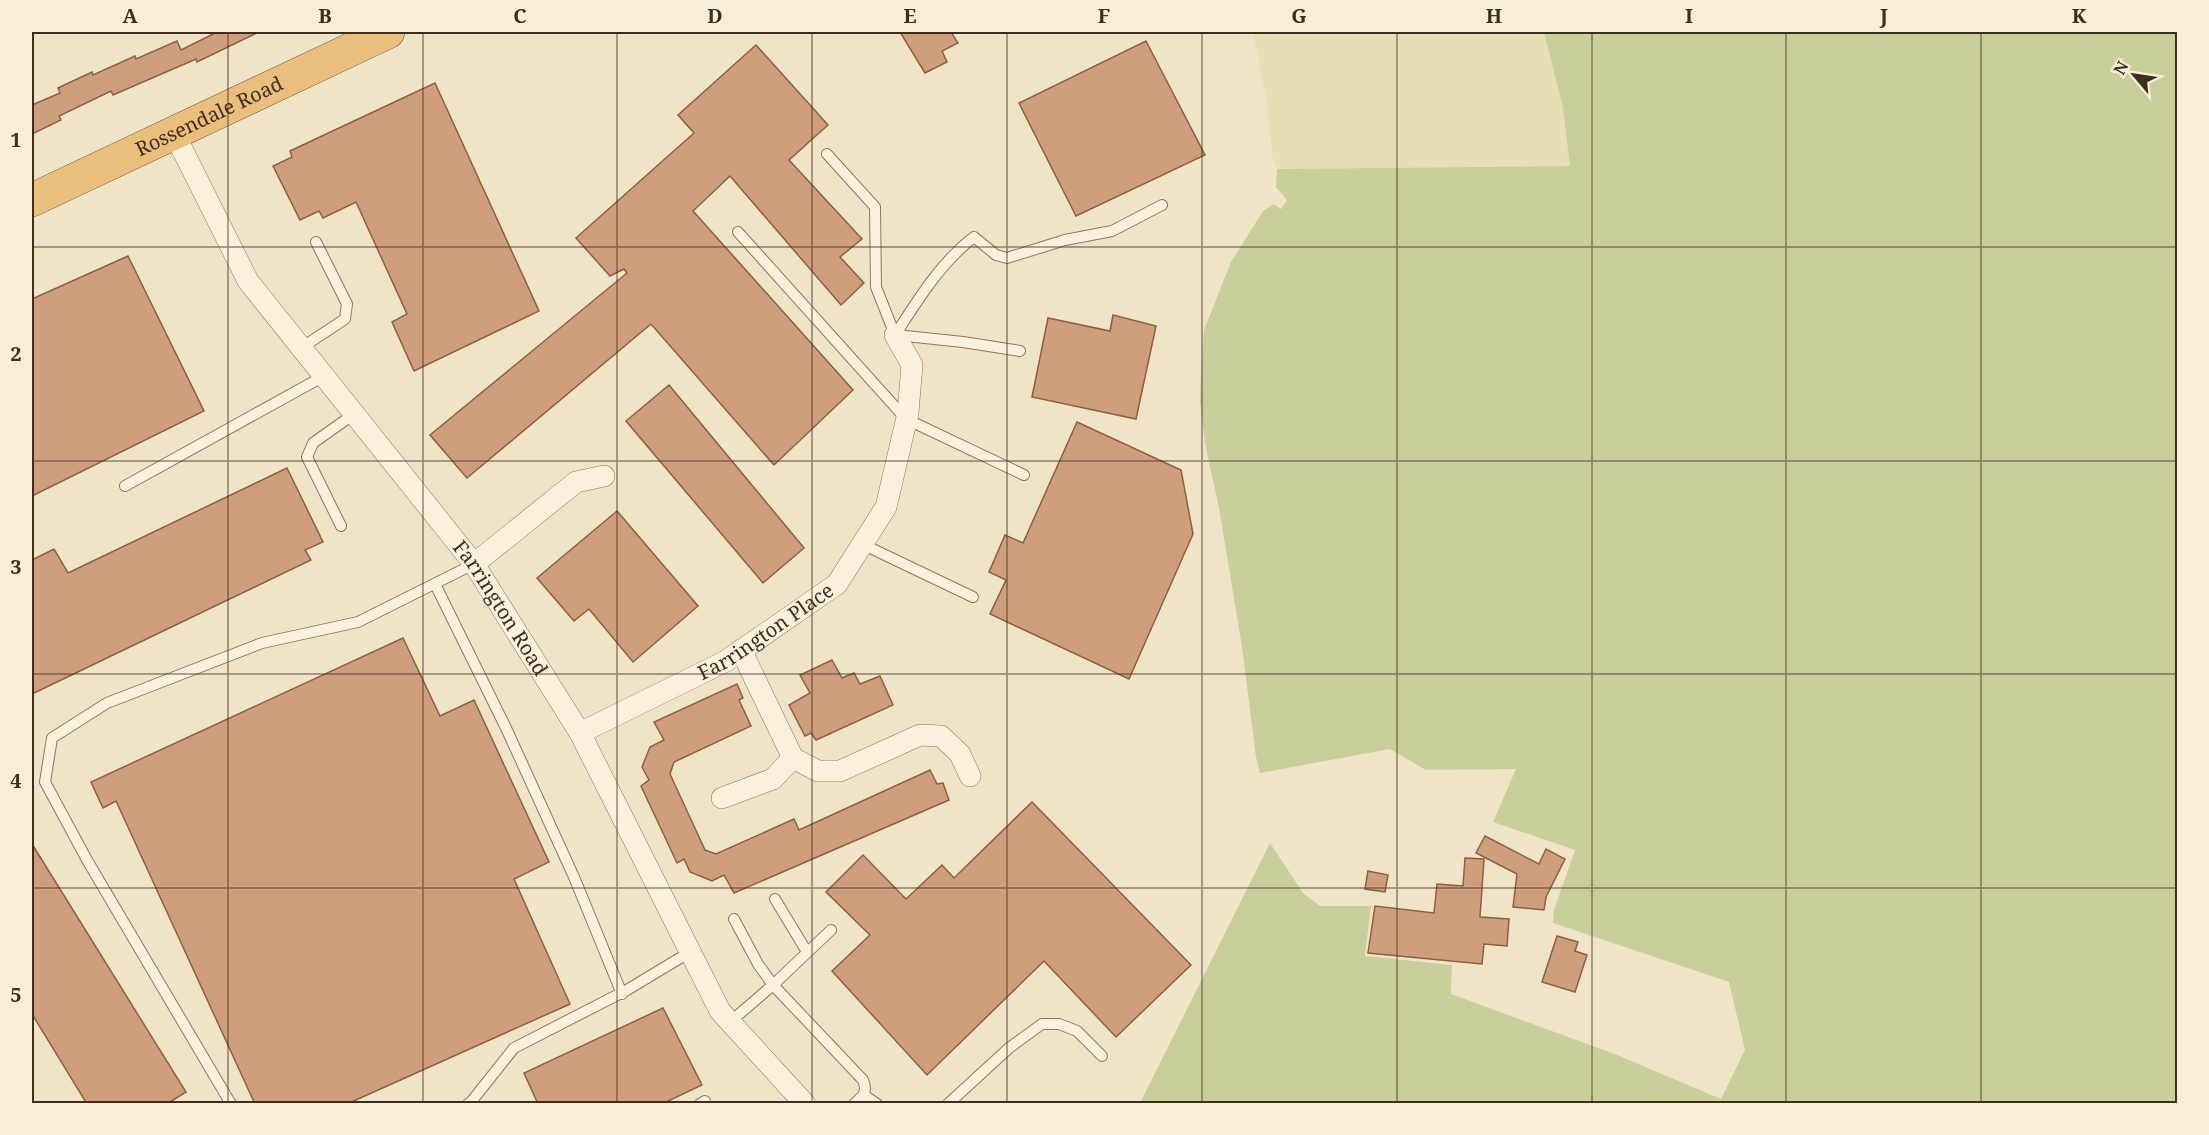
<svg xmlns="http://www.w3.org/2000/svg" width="2209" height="1135" font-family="'Noto Serif',serif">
<rect width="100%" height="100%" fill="#f0e4c8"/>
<!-- farmland -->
<polygon fill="#e6deb5" points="1253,32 1544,32 1563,108 1571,166 1277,169 1273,161 1267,102"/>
<!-- green -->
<polygon fill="#c9cf9b" points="1544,32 2177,32 2177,1103 1140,1103 1270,843 1303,893 1320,906 1371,906 1365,956 1452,965 1451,994 1617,1055 1721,1099 1745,1050 1729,982 1553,923 1554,910 1575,850 1493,822 1516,769 1426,770 1390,749 1260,773 1256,757 1242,647 1219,508 1205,443 1200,402 1201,369 1204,330 1231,262 1263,211 1274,204 1281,209 1287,200 1276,187 1277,169 1570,166 1563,108"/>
<!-- building -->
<g fill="#cf9f7d" stroke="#8d5f41" stroke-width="1.5">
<polygon points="217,32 259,32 197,62 196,59 113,95 111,91 59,116 61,120 32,134 32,105 60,93 58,88 92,72 93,75 135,56 136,59 177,41 181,50"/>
<polygon points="900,32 951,32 958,43 942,51 947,62 925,73"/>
<polygon points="1146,41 1205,155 1076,216 1019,103"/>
<polygon points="756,45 828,125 789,160 862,239 840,257 864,283 841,305 730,176 693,211 853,390 774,465 651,324 467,478 430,435 627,273 624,269 610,276 576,238 694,133 678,115"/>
<polygon points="435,83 539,311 414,371 392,322 407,314 356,202 323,218 319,211 300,220 273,166 292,157 290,151"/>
<polygon points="128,256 204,411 32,496 32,299"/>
<polygon points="1113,315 1156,326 1136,419 1032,397 1048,318 1110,331"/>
<polygon points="669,385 804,548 763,583 626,421"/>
<polygon points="1077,422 1181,470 1193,534 1129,679 990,614 1006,580 989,572 1005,535 1023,543"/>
<polygon points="287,468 323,542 305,550 311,560 32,694 32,560 54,549 68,573"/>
<polygon points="617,511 698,606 633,662 589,609 574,621 537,578"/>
<polygon points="403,638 440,716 474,700 549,862 514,879 570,1004 347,1104 255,1104 116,801 103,808 91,782"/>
<polygon points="832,660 842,678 854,673 860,684 880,676 893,705 816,740 811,733 805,736 789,705 810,693 800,675"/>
<polygon points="737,684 743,698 739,700 751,726 674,762 670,774 705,850 716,854 794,819 799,830 930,770 937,784 943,783 949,800 734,893 724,875 712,881 690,872 684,859 677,863 641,786 649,780 642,767 650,747 664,740 654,722"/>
<polygon points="1032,802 1191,965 1116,1037 1044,961 927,1075 832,971 870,935 826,892 863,855 906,899 942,865 954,878"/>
<polygon points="1485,836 1539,864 1546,849 1565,859 1546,897 1544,910 1513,907 1517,874 1476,853"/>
<polygon points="32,844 186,1092 167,1104 87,1104 32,1014"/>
<polygon points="1465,858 1484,859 1480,917 1509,919 1507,946 1484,944 1482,964 1368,953 1375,906 1434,913 1437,884 1463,886"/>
<polygon points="1368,871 1388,875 1385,892 1365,889"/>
<polygon points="1557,936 1578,942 1575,951 1587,955 1575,992 1542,982"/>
<polygon points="663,1008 702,1085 662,1104 538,1104 524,1073"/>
</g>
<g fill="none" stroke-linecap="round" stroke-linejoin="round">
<defs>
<g id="service">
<polyline points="827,154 875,207 876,287 895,335"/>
<polyline points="738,232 906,419 1024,475"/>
<path d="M895,335C918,300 940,263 974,237L996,255L1007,258L1065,240L1112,231L1162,205"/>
<polyline points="896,335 963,342 1020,351"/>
<polyline points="301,348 345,319 347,304 316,242"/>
<polyline points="125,486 324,376"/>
<polyline points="341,526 307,457 313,443 354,414"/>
<polyline points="862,544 973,597"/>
<polyline points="435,584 506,728 574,877 622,994"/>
<polyline points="775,899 807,952"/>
<path d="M734,919L758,964L773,985L863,1080C868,1092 863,1096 854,1104"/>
<polyline points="730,1022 773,985 831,930"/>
<polyline points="864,1095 877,1104"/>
<polyline points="231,1104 87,860 45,782 52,738 107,703 262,643 358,622 474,564"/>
<polyline points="468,1104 471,1102 514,1048 627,990 690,952"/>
<polyline points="700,1104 705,1101"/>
<polyline points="948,1104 1009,1048 1042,1024 1059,1024 1077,1031 1102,1056"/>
</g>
<g id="minor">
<path id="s1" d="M174,133L248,281L474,564L580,733L720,1011L805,1104"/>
<polyline points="474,564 576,482 604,476"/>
<polyline points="741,650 793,758 818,771 840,771 920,735 941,736 960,754 970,776"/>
<path id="s2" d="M580,733L726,661L837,584L886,507L908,413L912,365L895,335"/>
<polyline points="722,798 773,779 793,758"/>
</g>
<g id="trunk">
<path id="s3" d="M32,200L388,32"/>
</g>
</defs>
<!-- service casing -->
<use href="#service" stroke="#8d765c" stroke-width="12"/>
<!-- minor casing -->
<use href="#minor" stroke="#8d765c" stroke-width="22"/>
<!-- trunk casing -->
<use href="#trunk" stroke="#5b4430" stroke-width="34"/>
<!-- service -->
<use href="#service" stroke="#faf1dc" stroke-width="10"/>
<!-- minor -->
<use href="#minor" stroke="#faf1dc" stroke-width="21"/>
<!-- trunk -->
<use href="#trunk" stroke="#eabe7c" stroke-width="33"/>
</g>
<!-- grid -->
<path fill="none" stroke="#3d2e20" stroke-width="1.5" stroke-opacity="0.55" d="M228,32V1104M423,32V1104M617,32V1104M812,32V1104M1007,32V1104M1202,32V1104M1397,32V1104M1592,32V1104M1786,32V1104M1981,32V1104M32,247H2178M32,461H2178M32,674H2178M32,888H2178"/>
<g text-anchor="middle" stroke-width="4.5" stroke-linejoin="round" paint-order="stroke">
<!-- street labels -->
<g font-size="20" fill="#3d2e20" stroke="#f7eed8">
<text dy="7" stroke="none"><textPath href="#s3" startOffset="196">Rossendale Road</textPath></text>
<text dy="7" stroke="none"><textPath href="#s1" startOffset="579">Farrington Road</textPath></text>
<text dy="7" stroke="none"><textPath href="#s2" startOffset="212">Farrington Place</textPath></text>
</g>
</g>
<!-- border -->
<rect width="2209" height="1135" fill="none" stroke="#f7eed8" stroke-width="66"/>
<!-- north arrow -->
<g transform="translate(2134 75) rotate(299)" stroke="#f7eed8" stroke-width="4.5" paint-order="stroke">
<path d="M0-4.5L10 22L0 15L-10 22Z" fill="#3d2e20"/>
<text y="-9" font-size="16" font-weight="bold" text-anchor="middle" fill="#3d2e20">N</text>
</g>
<rect x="33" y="33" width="2143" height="1069" fill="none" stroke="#3d2e20" stroke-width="2"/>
<g font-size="20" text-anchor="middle" font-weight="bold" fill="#3d2e20">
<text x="130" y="23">A</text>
<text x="325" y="23">B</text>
<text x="520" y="23">C</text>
<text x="715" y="23">D</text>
<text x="910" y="23">E</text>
<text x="1104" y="23">F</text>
<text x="1299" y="23">G</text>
<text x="1494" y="23">H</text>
<text x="1689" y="23">I</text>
<text x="1884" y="23">J</text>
<text x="2079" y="23">K</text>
<text x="16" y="147">1</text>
<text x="16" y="361">2</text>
<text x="16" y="574">3</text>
<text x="16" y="788">4</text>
<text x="16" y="1002">5</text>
</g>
</svg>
